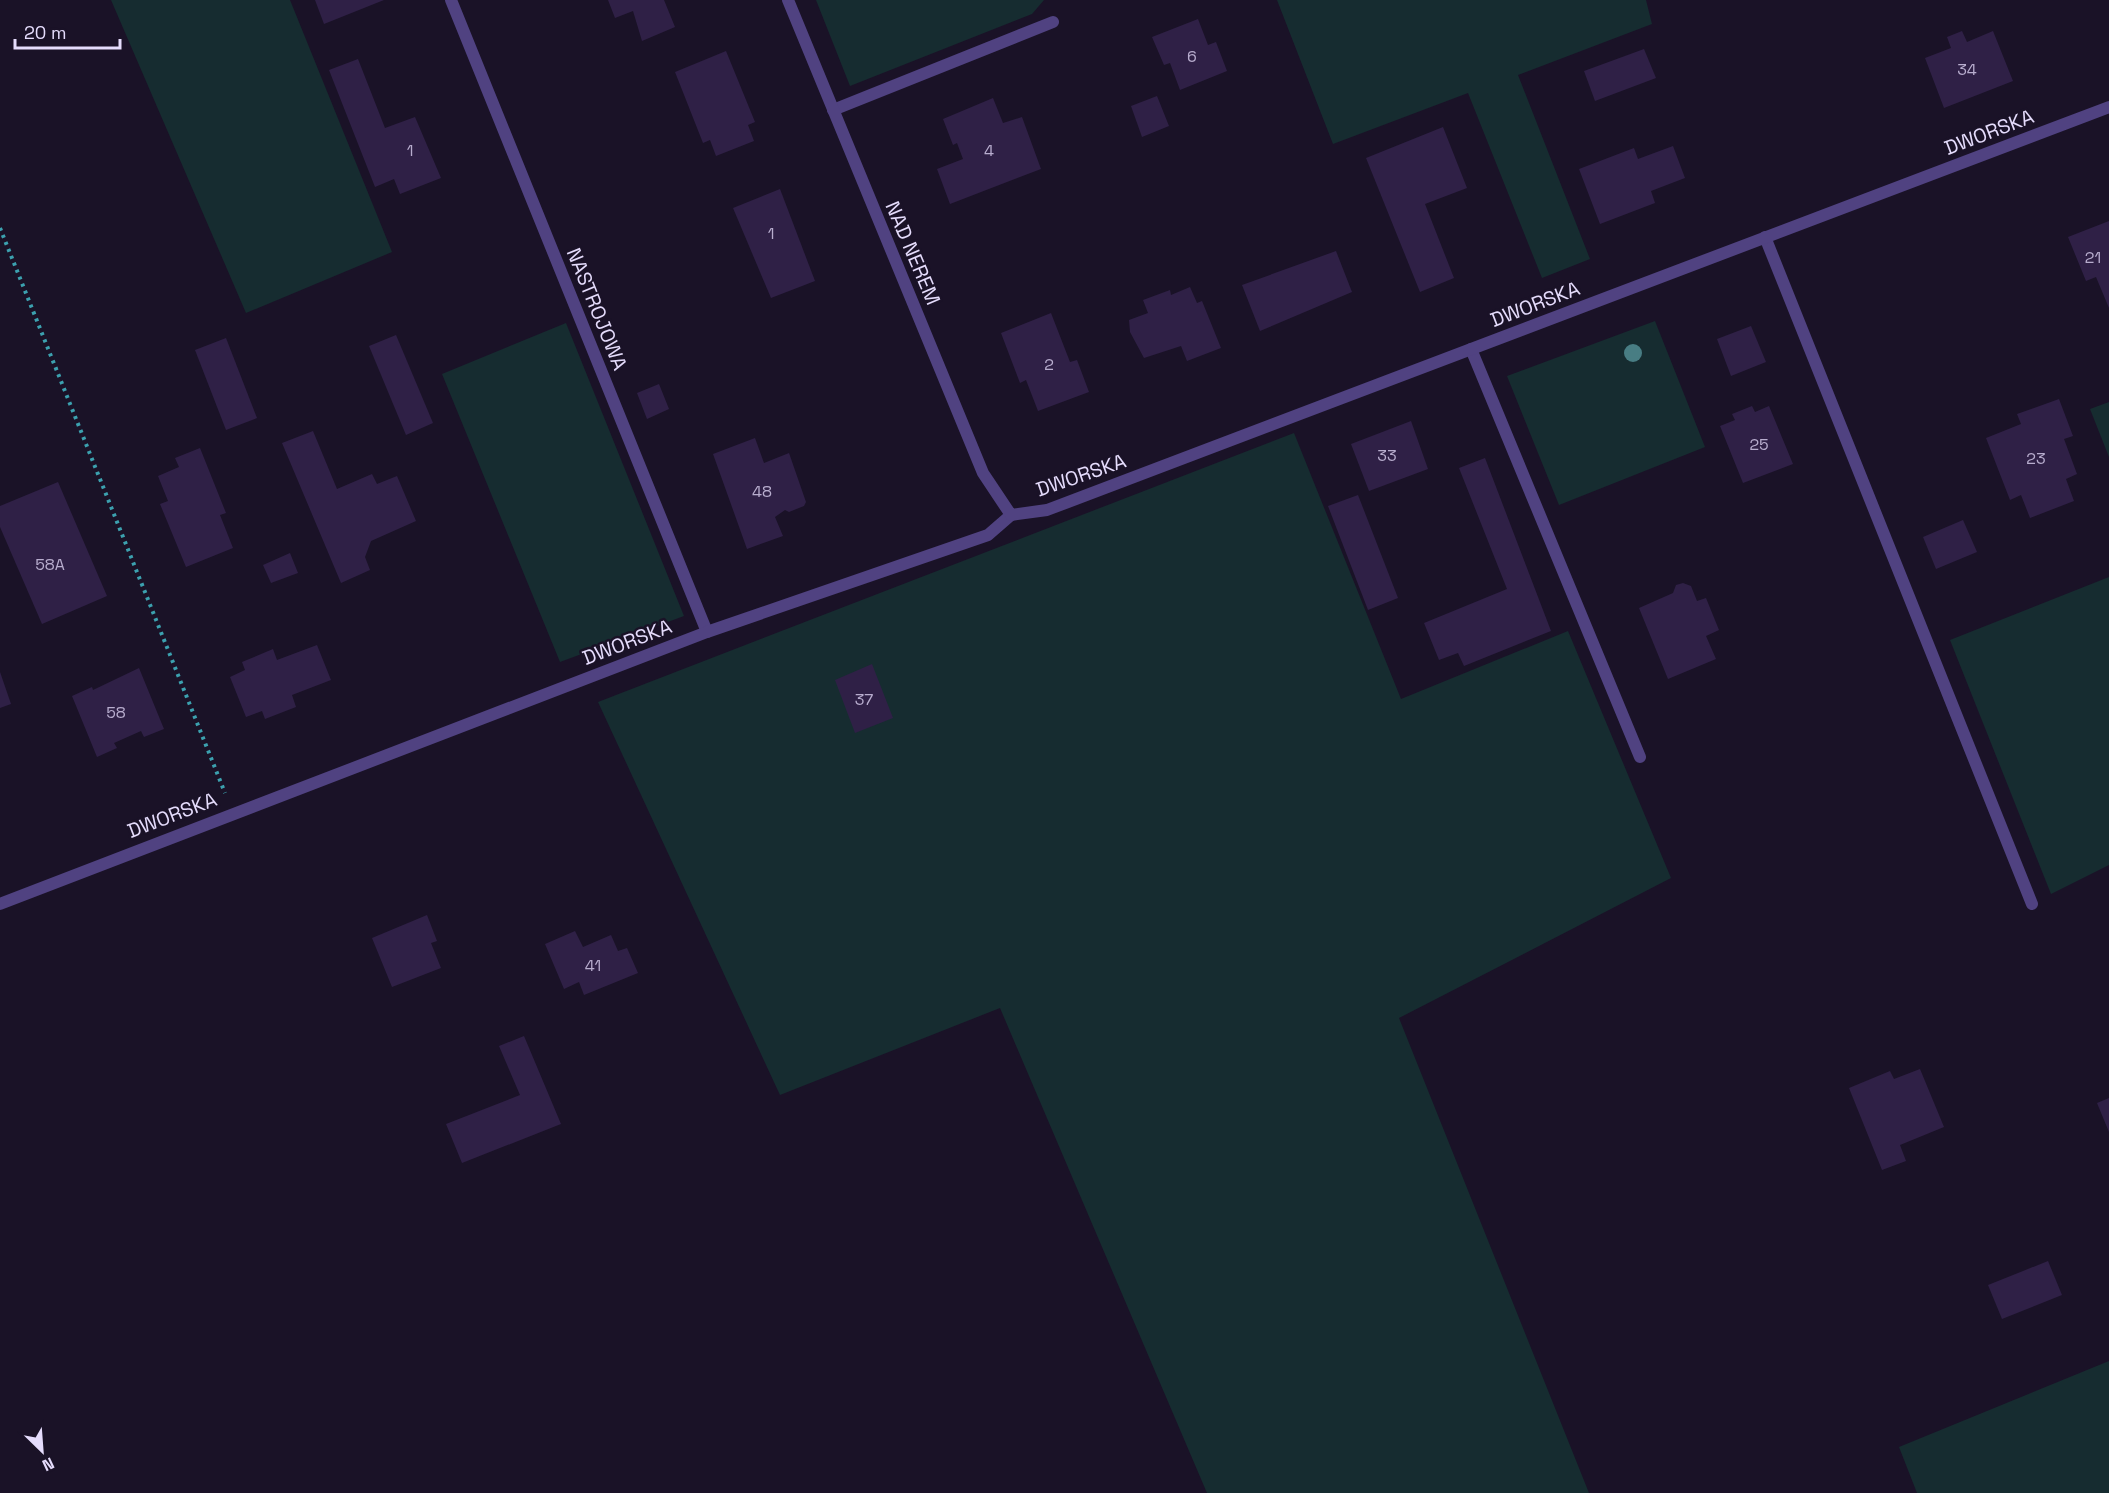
<svg xmlns="http://www.w3.org/2000/svg" width="2109" height="1493" font-family="'Space Grotesk',sans-serif">
<rect width="100%" height="100%" fill="#1a1227"/>
<!-- green -->
<g fill="#162c30">
<polygon points="111,0 290,0 392,252 246,313"/>
<polygon points="816,0 1044,0 1032,14 850,86"/>
<polygon points="1277,0 1646,0 1652,24 1518,75 1590,259 1542,278 1468,93 1333,144"/>
<polygon points="1655,321 1705,447 1559,505 1507,376"/>
<polygon points="566,323 684,616 560,662 442,374"/>
<polygon points="2109,402 2109,457 2090,409"/>
<polygon points="1294,433 1401,699 1568,631 1671,878 1399,1018 1589,1493 1207,1493 1000,1008 780,1095 598,702"/>
<polygon points="2109,577 2109,865 2051,894 1950,640"/>
<polygon points="2109,1361 2109,1493 1917,1493 1899,1447"/>
</g>
<!-- building -->
<g fill="#2f2046">
<polygon points="315,0 384,0 324,24"/>
<polygon points="608,0 664,0 675,27 642,41 633,11 615,18"/>
<polygon points="1198,19 1208,45 1216,42 1227,71 1180,90 1170,63 1164,65 1152,37"/>
<polygon points="1962,31 1967,42 1993,31 2013,81 1944,108 1925,58 1951,48 1947,37"/>
<polygon points="1644,49 1656,78 1595,101 1584,71"/>
<polygon points="726,51 755,122 748,125 754,141 716,156 710,140 703,143 675,72"/>
<polygon points="358,59 385,128 415,117 441,178 400,194 394,179 375,187 329,70"/>
<polygon points="1157,96 1169,126 1142,137 1131,106"/>
<polygon points="993,98 1003,123 1022,117 1041,169 950,204 937,169 963,159 957,143 953,145 943,119"/>
<polygon points="1443,127 1467,188 1425,204 1454,278 1420,292 1366,158"/>
<polygon points="1673,146 1685,178 1651,191 1655,203 1600,224 1579,169 1634,148 1638,159"/>
<polygon points="780,189 815,281 771,298 733,208"/>
<polygon points="2109,221 2109,308 2096,277 2086,281 2068,237"/>
<polygon points="1336,251 1352,292 1260,331 1242,285"/>
<polygon points="1190,287 1197,303 1202,301 1221,348 1187,361 1181,346 1144,358 1130,332 1129,320 1148,313 1143,300 1170,290 1171,295"/>
<polygon points="1051,313 1070,362 1077,360 1089,392 1038,411 1026,380 1020,383 1001,333"/>
<polygon points="1751,326 1766,362 1731,376 1717,339"/>
<polygon points="396,335 433,423 406,435 369,346"/>
<polygon points="226,338 257,418 226,430 195,350"/>
<polygon points="659,384 669,409 647,419 637,393"/>
<polygon points="2059,399 2073,436 2064,439 2077,474 2066,479 2074,501 2030,518 2021,495 2010,500 1986,438 2021,424 2017,414"/>
<polygon points="1752,406 1755,412 1769,406 1793,464 1743,483 1720,426 1735,420 1732,414"/>
<polygon points="1411,421 1428,469 1369,491 1351,444"/>
<polygon points="313,431 337,489 372,474 377,484 397,476 416,521 371,541 365,557 370,570 341,583 282,443"/>
<polygon points="755,438 764,463 789,453 806,502 804,506 789,512 785,510 775,517 783,536 747,549 713,454"/>
<polygon points="200,448 226,513 220,515 233,548 186,567 160,504 168,501 158,476 179,467 175,458"/>
<polygon points="1485,458 1551,631 1464,666 1458,653 1439,660 1424,623 1507,589 1459,468"/>
<polygon points="58,482 107,596 42,624 0,527 0,506"/>
<polygon points="1358,495 1398,598 1368,610 1328,506"/>
<polygon points="1963,520 1977,552 1936,569 1923,537"/>
<polygon points="290,553 298,573 271,583 263,565"/>
<polygon points="1683,583 1691,586 1697,601 1706,598 1719,630 1706,636 1716,659 1668,679 1639,608 1673,593 1676,585"/>
<polygon points="317,645 331,680 292,695 296,707 265,719 262,711 246,717 230,677 245,670 242,662 273,649 277,660"/>
<polygon points="872,664 893,718 855,733 835,680"/>
<polygon points="139,668 164,729 144,737 141,731 114,743 117,748 97,757 72,696 92,687 93,690"/>
<polygon points="0,672 11,704 0,708"/>
<polygon points="427,915 437,941 431,943 441,968 392,987 372,938"/>
<polygon points="575,931 583,947 611,935 618,951 627,948 638,973 584,995 579,982 564,989 545,944"/>
<polygon points="524,1036 561,1124 462,1163 446,1124 520,1095 499,1046"/>
<polygon points="1920,1069 1944,1127 1900,1145 1906,1161 1882,1170 1849,1088 1890,1071 1894,1079"/>
<polygon points="2109,1098 2109,1132 2097,1103"/>
<polygon points="2048,1261 2062,1295 2002,1319 1988,1285"/>
</g>
<g fill="none" stroke-linecap="round" stroke-linejoin="round">
<!-- path -->
<polyline stroke="#3ca1af" stroke-width="4" stroke-dasharray="3 4.5" stroke-linecap="butt" points="0,228 225,793"/>
<!-- minor -->
<g stroke="#504281" stroke-width="12">
<polyline points="451,0 707,632"/>
<polyline points="833,110 1053,22"/>
<polyline points="1765,237 2032,904"/>
<polyline points="1471,349 1640,757"/>
<polyline points="0,904 707,632 988,535 1011,515"/>
</g>
<!-- tertiary -->
<polyline stroke="#504281" stroke-width="12" points="788,0 983,473 1011,515 1047,510 2109,107"/>
</g>
<!-- trees -->
<circle fill="#487d83" cx="1633" cy="353" r="9"/>
<g text-anchor="middle" stroke-width="5" stroke-linejoin="round" paint-order="stroke">
<!-- number labels -->
<g font-size="16" fill="#b8adce">
<text x="1192" y="62">6</text>
<text x="1967" y="75">34</text>
<text x="410" y="156">1</text>
<text x="989" y="156">4</text>
<text x="771" y="239">1</text>
<text x="2093" y="263">21</text>
<text x="1049" y="370">2</text>
<text x="1759" y="450">25</text>
<text x="1387" y="461">33</text>
<text x="2036" y="464">23</text>
<text x="762" y="497">48</text>
<text x="50" y="570">58A</text>
<text x="864" y="705">37</text>
<text x="116" y="718">58</text>
<text x="593" y="971">41</text>
</g>
<!-- street labels -->
<g font-size="20" fill="#e5dcfc" stroke="#1a1227">
<text transform="translate(1989 132) rotate(-21)" y="7">DWORSKA</text>
<text transform="translate(913 253) rotate(67)" y="7">NAD NEREM</text>
<text transform="translate(1535 304) rotate(-21)" y="7">DWORSKA</text>
<text transform="translate(597 309) rotate(68)" y="7">NASTROJOWA</text>
<text transform="translate(1081 475) rotate(-19)" y="7">DWORSKA</text>
<text transform="translate(627 642) rotate(-21)" y="7">DWORSKA</text>
<text transform="translate(172 815) rotate(-21)" y="7">DWORSKA</text>
</g>
</g>
<!-- north arrow -->
<g transform="translate(42 1451) rotate(155)" stroke="#1a1227" stroke-width="4.5" paint-order="stroke">
<path d="M0-4.5L10 22L0 15L-10 22Z" fill="#e5dcfc"/>
<text y="-9" font-size="16" font-weight="bold" text-anchor="middle" fill="#e5dcfc">N</text>
</g>
<!-- scale -->
<path d="M15 39v9h105v-9" fill="none" stroke="#e5dcfc" stroke-width="3"/>
<text x="24" y="39" font-size="18" fill="#e5dcfc" stroke="#1a1227" stroke-width="4.5" paint-order="stroke">20 m</text>
</svg>
